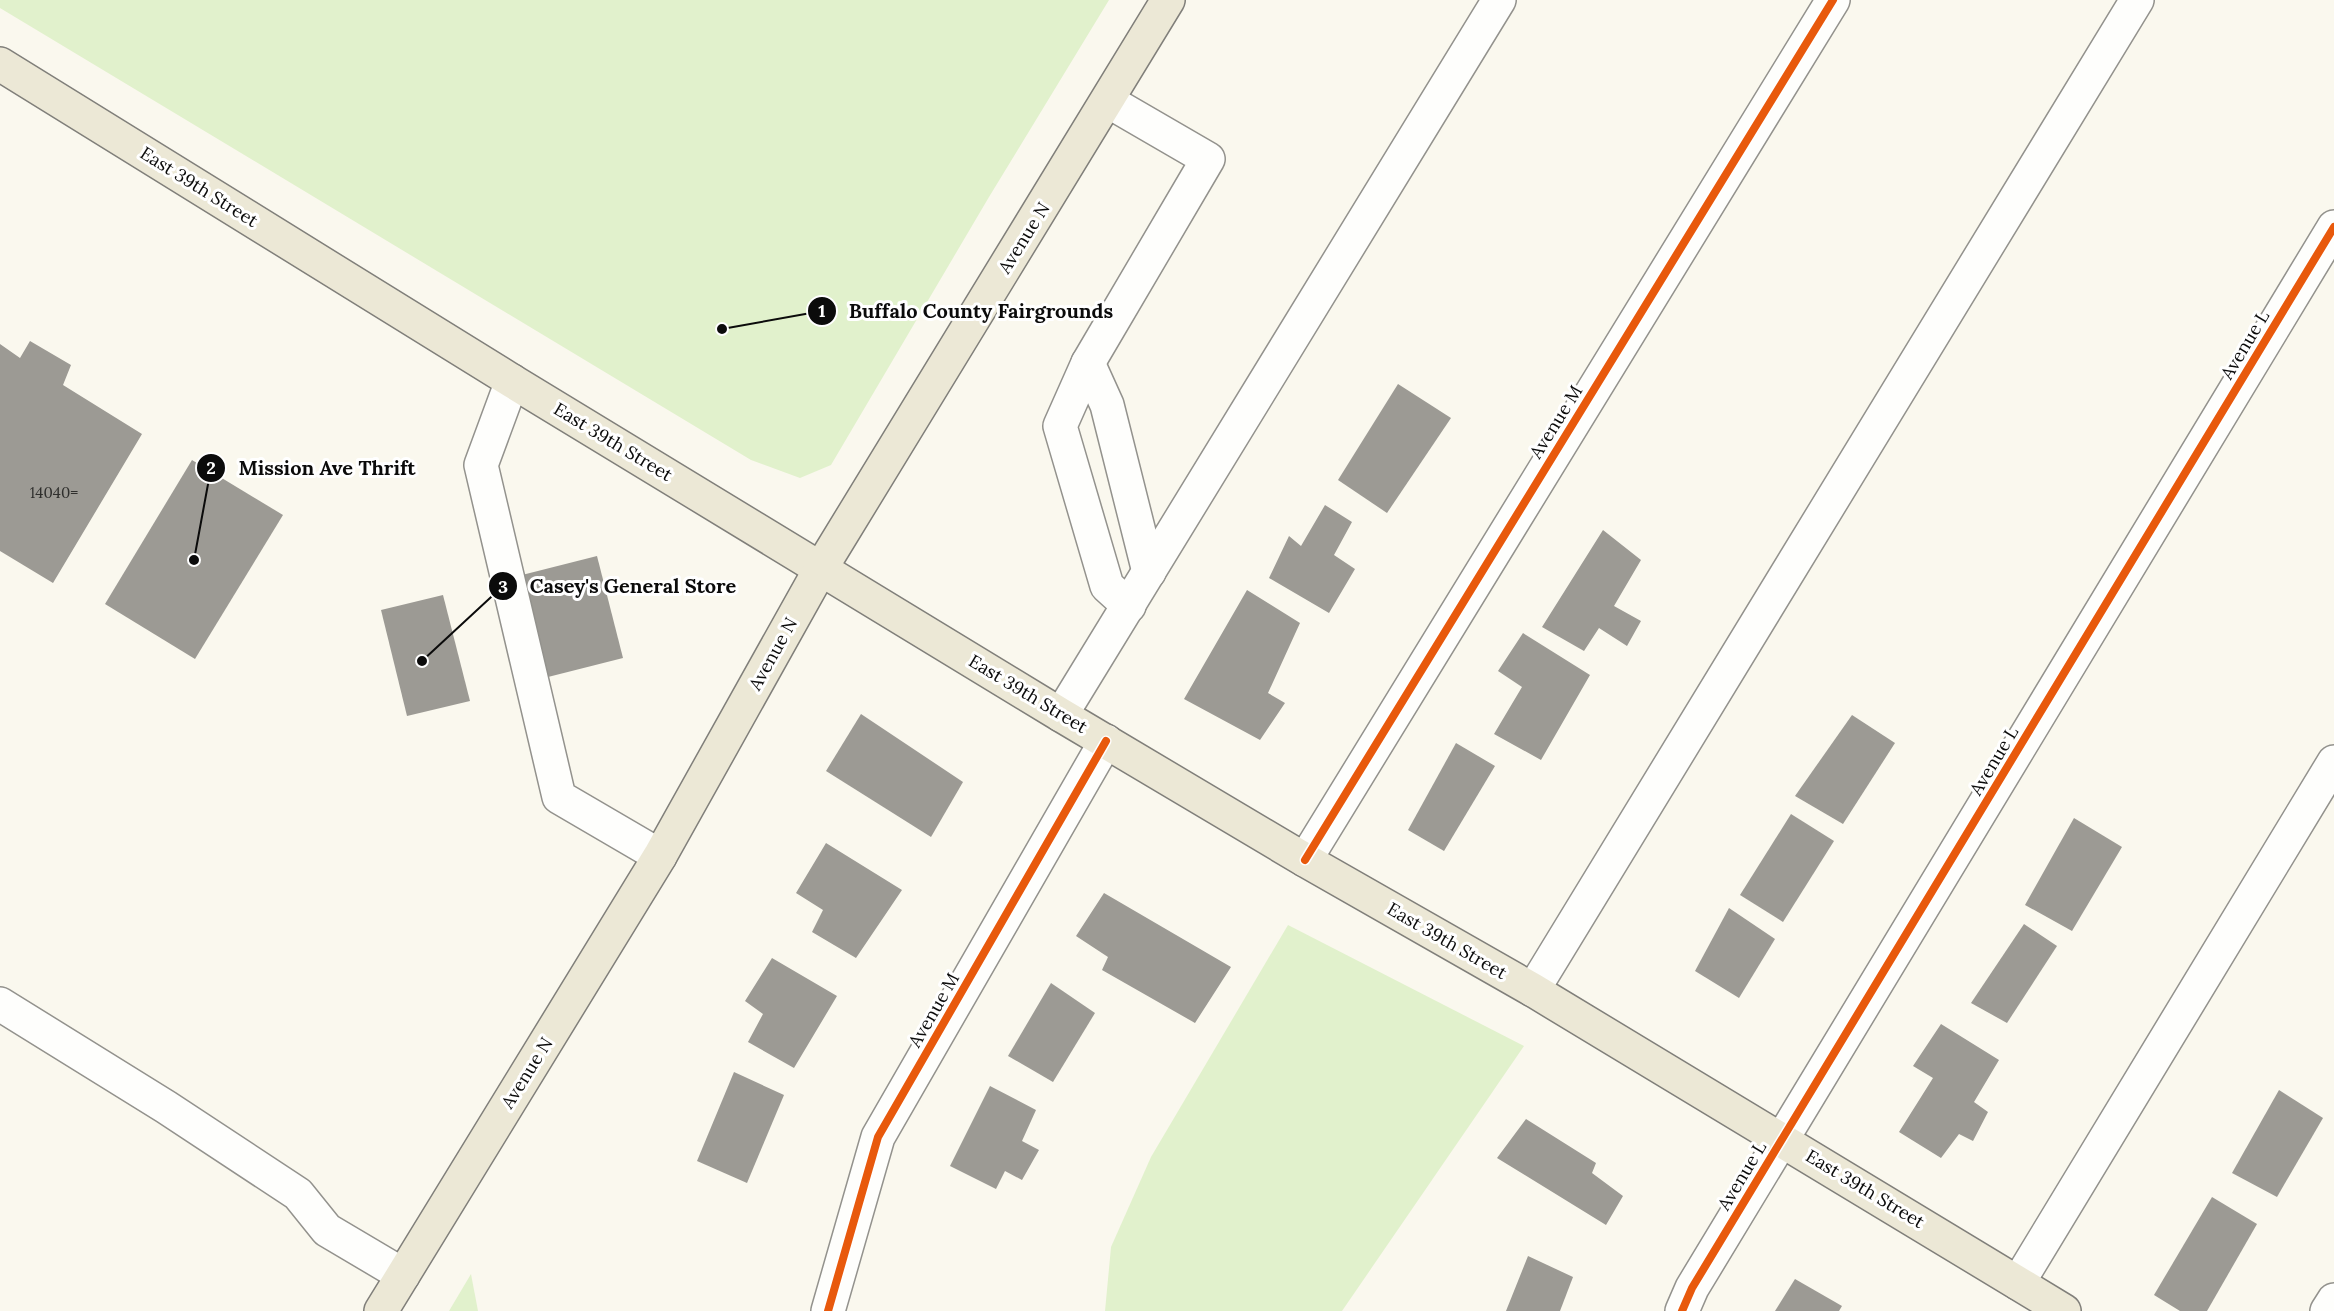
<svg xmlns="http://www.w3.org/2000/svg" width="2334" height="1311" font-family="Lora,serif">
<rect width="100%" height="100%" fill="#faf8ee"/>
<!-- green -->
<g fill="#e1f1cc">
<polygon points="0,0 1109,0 989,197 831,465 800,478 751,460 0,8"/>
<polygon points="1288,925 1524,1046 1342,1311 1105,1311 1111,1247 1151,1157"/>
<polygon points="471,1274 478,1311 449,1311"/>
</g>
<!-- building -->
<g fill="#9c9a94">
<polygon points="30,341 71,365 63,385 142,434 53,583 0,551 0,344 20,358"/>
<polygon points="1398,384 1451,418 1387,513 1338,480"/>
<polygon points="192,460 283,515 195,659 105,604"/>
<polygon points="1325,505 1352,522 1334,555 1355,569 1329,613 1269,578 1289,536 1301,546"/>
<polygon points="1603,530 1641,560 1614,606 1641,621 1627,646 1599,628 1584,651 1542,627"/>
<polygon points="597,556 623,658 548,677 522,575"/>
<polygon points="1247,590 1300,623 1268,693 1285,703 1260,740 1184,699"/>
<polygon points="443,595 470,701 407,716 381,610"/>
<polygon points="1523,633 1590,675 1541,760 1494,734 1522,687 1498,671"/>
<polygon points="861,714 963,782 931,837 826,771"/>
<polygon points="1852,715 1895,743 1843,824 1795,796"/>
<polygon points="1456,743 1495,766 1444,851 1408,830"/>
<polygon points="1791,814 1834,841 1783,922 1740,895"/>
<polygon points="2074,818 2122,847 2072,931 2025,905"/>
<polygon points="826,843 902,890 856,958 812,932 823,910 796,893"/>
<polygon points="1104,893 1231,967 1195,1023 1102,970 1108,957 1076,936"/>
<polygon points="1729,908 1775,939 1739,998 1695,971"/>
<polygon points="2024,924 2057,946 2007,1023 1971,1003"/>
<polygon points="772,958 837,996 794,1068 748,1042 763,1014 745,1001"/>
<polygon points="1051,983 1095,1013 1053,1082 1008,1056"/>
<polygon points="1941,1024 1999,1060 1974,1102 1988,1112 1973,1141 1959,1134 1941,1158 1899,1132 1933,1078 1913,1066"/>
<polygon points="734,1072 784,1095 747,1183 697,1161"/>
<polygon points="990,1086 1036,1110 1022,1141 1039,1150 1022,1180 1005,1171 996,1189 950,1166"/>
<polygon points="2279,1090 2323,1118 2277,1197 2232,1173"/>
<polygon points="1526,1119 1596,1163 1592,1173 1623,1196 1606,1225 1497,1158"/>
<polygon points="2212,1197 2257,1224 2207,1311 2180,1311 2154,1295"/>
<polygon points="1528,1256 1573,1277 1560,1311 1506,1311"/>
<polygon points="1795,1279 1842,1306 1839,1311 1775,1311"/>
</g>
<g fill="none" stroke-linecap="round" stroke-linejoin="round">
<defs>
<g id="minor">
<polyline points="1108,101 1208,159 1088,363 1060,426 1107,586 1129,606"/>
<polyline points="1088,363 1107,405 1149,572"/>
<polyline points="512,381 481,465 559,797 660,856"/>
<polyline points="1061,715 1499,0"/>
<polyline points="1305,860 1833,0"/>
<polyline points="1533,990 2137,0"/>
<polyline points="0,1004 166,1107 298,1194 327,1230 403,1275"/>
<polyline points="2018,1283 2334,762"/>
<polyline points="828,1311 878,1137 1106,741"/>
<polyline points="1682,1311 1692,1288 2334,227"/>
<polyline points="2327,1311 2334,1300"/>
</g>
<g id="major">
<polyline points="0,64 512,381 1061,715 1305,860 1533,990 2064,1311"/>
<polyline points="381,1311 660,856 821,568 1168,0"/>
</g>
</defs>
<!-- minor casing -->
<use href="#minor" stroke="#93928d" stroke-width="36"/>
<!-- major casing -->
<use href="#major" stroke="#807f7a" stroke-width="36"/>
<!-- minor -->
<use href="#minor" stroke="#fefefc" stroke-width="33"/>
<!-- major -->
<use href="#major" stroke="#ece8d6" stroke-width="33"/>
<defs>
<g id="cycleway">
<polyline points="1305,860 1833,0"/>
<polyline points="828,1311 878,1137 1106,741"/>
<polyline points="1682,1311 1692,1288 2334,227"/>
</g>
</defs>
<!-- cycleway casing -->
<use href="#cycleway" stroke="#fff" stroke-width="11"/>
<!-- cycleway -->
<use href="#cycleway" stroke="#e8590c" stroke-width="8"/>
</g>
<g text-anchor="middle" stroke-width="6" stroke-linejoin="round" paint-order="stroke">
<!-- number labels -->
<g font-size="15" fill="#2f2f2d">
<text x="54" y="498">14040=</text>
</g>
<!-- street labels -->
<g font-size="18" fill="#0b0b0b" stroke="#fff">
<text transform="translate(199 187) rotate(32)" y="6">East 39th Street</text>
<text transform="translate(1024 238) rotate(-58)" y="6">Avenue N</text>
<text transform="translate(2245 345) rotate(-59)" y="6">Avenue L</text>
<text transform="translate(1556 422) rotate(-58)" y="6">Avenue M</text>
<text transform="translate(613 442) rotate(31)" y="6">East 39th Street</text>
<text transform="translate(773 654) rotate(-61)" y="6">Avenue N</text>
<text transform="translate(1028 694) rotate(31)" y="6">East 39th Street</text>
<text transform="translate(1994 761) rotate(-59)" y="6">Avenue L</text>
<text transform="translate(1447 941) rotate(30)" y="6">East 39th Street</text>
<text transform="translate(934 1010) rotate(-60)" y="6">Avenue M</text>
<text transform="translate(527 1073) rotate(-58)" y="6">Avenue N</text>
<text transform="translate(1742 1176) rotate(-59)" y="6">Avenue L</text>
<text transform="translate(1865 1189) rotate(31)" y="6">East 39th Street</text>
</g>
</g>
<!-- callouts -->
<path fill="none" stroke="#0b0b0b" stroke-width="2" d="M722 329L822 311M194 560L211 468M422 661L503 586"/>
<g fill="#0b0b0b" stroke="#fff" stroke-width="2">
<circle cx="722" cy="329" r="6"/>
<circle cx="194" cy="560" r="6"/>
<circle cx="422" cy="661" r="6"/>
<circle cx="822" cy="311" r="15"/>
<circle cx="211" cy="468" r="15"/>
<circle cx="503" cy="586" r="15"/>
</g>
<g font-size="18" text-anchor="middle" font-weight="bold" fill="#fff">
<text x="822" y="317">1</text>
<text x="211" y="474">2</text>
<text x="503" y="593">3</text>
</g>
<g font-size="20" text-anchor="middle" font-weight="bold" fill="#0b0b0b" stroke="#fff" stroke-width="6" stroke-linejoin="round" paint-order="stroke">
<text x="981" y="318">Buffalo County Fairgrounds</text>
<text x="327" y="475">Mission Ave Thrift</text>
<text x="633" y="593">Casey's General Store</text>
</g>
</svg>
